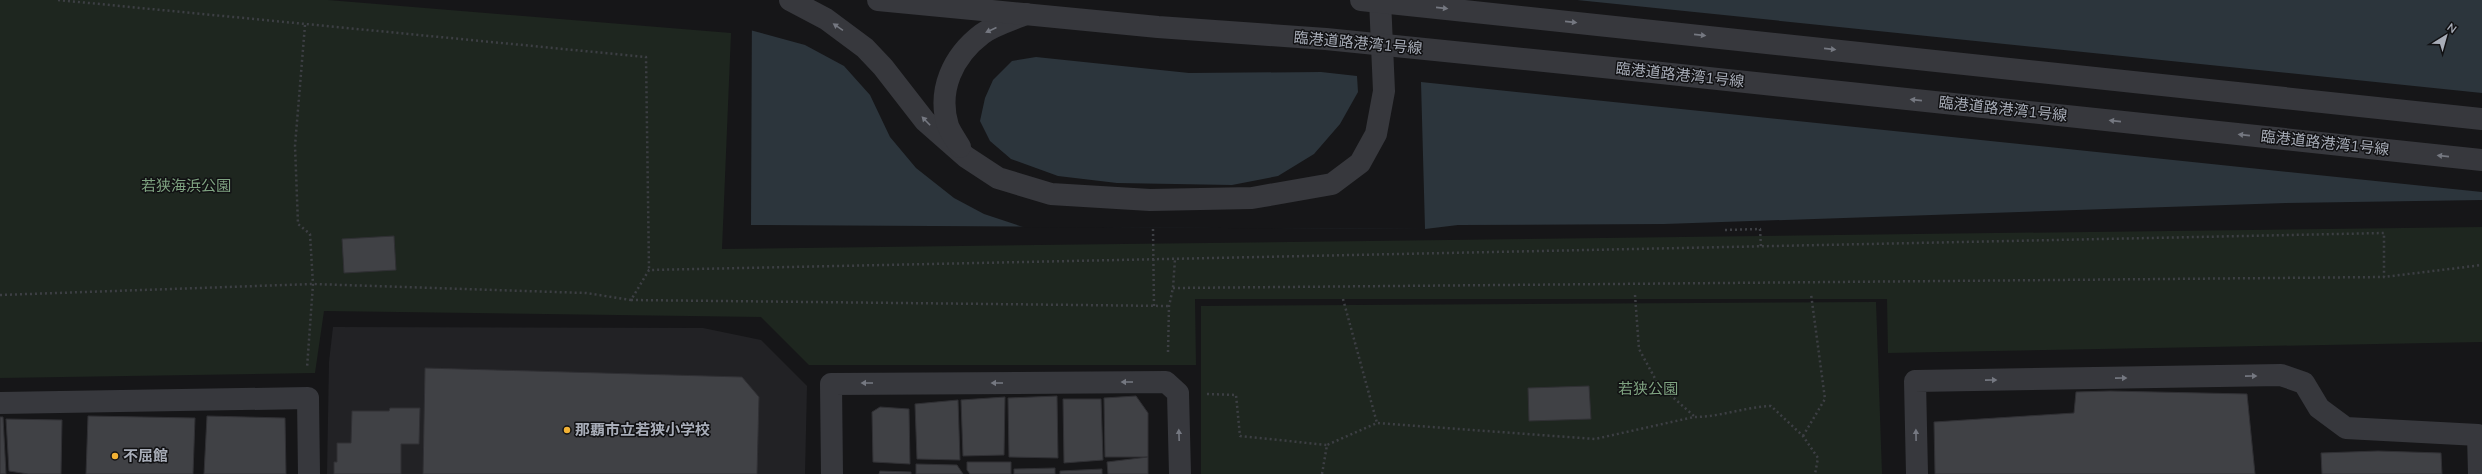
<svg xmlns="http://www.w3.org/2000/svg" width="2482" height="474" font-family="Mulish,'Noto Sans JP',sans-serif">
<rect width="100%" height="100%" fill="#161618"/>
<!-- built -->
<polygon fill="#222225" points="333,327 703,328 761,340 807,386 805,474 327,474 329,362"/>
<!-- green -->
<g fill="#1e261f">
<polygon points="0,0 328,0 731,33 722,249 2482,227 2482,342 1888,353 1887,299 1195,299 1196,365 809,365 761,317 324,311 315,373 0,378"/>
<polygon points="1876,302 1882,474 1201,474 1201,306"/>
</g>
<!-- water -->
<polygon fill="#2c353c" points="752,0 2482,0 2482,200 2286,203 1664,224 1458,225 1425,229 751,225"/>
<!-- pier -->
<path fill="#161618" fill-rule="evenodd" d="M750,0H1577L2482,93V192L1421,82L1425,229L1023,227L984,214L954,198L916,168L890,137L870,95L844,66L805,45L750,30ZM1036,57L1189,73L1321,72L1357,76L1358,92L1340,124L1314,154L1278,176L1232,185L1117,183L1058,176L1011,159L990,141L980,121L985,98L993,80L1012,61Z"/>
<!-- building -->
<g fill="#404145" stroke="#303034">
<polygon points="394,236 396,270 344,273 342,239"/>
<polygon points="425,368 742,377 759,397 757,474 423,474"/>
<polygon points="1589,386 1591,419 1529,421 1528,388"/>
<polygon points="2110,391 2247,394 2255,474 1935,474 1934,422 2074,413 2076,392"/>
<polygon points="1057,396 1058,458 1009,457 1008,398"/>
<polygon points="1136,396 1148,413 1148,457 1105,457 1104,398"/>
<polygon points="1005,397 1004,455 963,456 961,400"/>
<polygon points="1063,399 1101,399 1103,460 1064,463"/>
<polygon points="958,400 960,460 917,459 915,404"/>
<polygon points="880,407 909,409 910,464 873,462 872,412"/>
<polygon points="390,408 420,408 419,444 401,444 401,474 334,474 334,462 337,462 337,443 351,443 352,411 389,411"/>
<polygon points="88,416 195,418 193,474 86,474"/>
<polygon points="207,416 285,418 286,474 204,474"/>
<polygon points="0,417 3,417 6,474 0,474"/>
<polygon points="6,419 62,420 61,474 28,474 9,471"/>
<polygon points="2378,451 2441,453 2442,474 2322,474 2321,453"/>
<polygon points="1148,457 1148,474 1108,474 1107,462"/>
<polygon points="967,462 1011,462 1011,474 970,474 967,470"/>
<polygon points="916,464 957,465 963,474 916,474"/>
<polygon points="1055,468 1055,474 1014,474 1014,469"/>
<polygon points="1102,469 1102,474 1060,474 1060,471"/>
<polygon points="880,471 911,472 911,474 879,474"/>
</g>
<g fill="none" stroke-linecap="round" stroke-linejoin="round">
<!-- path -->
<g stroke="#3d3f44" stroke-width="2.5" stroke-dasharray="2 3" stroke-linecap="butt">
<polyline points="58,0 646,57 649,270"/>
<polyline points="305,25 295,146 298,224 310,234 313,284 307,368"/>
<polyline points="1725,230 1760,229 1761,247"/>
<polyline points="1173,288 2384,277"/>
<polyline points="0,295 313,284 586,293 631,300 649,270 2384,233 2384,277 2482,265"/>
<polyline points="1635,295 1639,349 1658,384 1694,416"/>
<polyline points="1343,299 1377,423"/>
<polyline points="631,300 1169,306"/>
<polyline points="1168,352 1169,306 1173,288 1175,259"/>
<polyline points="1207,394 1236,395 1240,436 1327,445"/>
<polyline points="1803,436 1825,399 1811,294"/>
<path d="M1322,474L1327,445L1377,423L1595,439L1694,417C1720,417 1745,407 1771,406L1803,436L1818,458L1815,474"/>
</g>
<!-- minor -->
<g stroke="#37383d" stroke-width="22">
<polyline points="790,0 826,19 865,48 883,67 925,121 966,157 998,178 1051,194 1150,200 1252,198 1332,184 1360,163 1376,134 1384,91 1380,0"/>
<path d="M960,147C956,140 951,133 948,126C937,90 953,56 982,34C994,25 1012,20 1026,14"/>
<polyline points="0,403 308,398 309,474"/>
<polyline points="832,474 831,384 1166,382 1178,393 1180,474"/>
<polyline points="1917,474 1915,381 2281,375 2304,383 2319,408 2346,428 2478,435 2479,474"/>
</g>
<!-- path-bridge -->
<polyline stroke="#3d3f44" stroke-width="2.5" stroke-dasharray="2 3" stroke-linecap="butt" points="1153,229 1154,306"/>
<!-- minor-bridge -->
<g stroke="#37383d" stroke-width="22">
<polyline points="878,0 1158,27 1326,39 1652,72 2482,160"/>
<polyline points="1361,0 2482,119"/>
</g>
</g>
<!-- one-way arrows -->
<defs><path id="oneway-solid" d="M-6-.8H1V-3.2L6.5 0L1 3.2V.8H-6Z"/></defs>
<g fill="#757881">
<use href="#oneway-solid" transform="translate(1442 8) rotate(6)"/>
<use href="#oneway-solid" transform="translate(1571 22) rotate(6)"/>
<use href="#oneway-solid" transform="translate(838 27) rotate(-146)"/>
<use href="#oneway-solid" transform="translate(991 30) rotate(156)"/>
<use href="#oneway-solid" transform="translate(1700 35) rotate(6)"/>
<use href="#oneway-solid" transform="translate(1830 49) rotate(6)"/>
<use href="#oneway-solid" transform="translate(1916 100) rotate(-174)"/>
<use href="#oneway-solid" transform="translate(926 121) rotate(-134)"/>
<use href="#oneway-solid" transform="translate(2115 121) rotate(-174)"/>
<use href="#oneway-solid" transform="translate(2244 135) rotate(-174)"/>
<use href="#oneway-solid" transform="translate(2443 156) rotate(-174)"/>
<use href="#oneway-solid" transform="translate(2251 376) rotate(-1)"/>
<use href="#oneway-solid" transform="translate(2121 378) rotate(-1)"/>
<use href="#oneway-solid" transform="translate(1991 380) rotate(-1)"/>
<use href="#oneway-solid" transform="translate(1127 382) rotate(180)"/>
<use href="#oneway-solid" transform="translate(867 383) rotate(180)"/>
<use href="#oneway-solid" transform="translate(997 383) rotate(180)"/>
<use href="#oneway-solid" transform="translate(1179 435) rotate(-92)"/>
<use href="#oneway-solid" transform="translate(1916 435) rotate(-91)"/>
</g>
<!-- markers -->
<g fill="#f2b134" stroke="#111113" stroke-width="1.5">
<circle cx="567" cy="430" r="4"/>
<circle cx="115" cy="456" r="4"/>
</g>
<g text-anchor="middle" stroke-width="3" stroke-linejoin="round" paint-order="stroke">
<!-- street labels -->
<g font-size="15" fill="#a8adb8" stroke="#111113">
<text transform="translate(1358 43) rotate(5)" y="5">臨港道路港湾1号線</text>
<text transform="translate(1680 75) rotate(6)" y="5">臨港道路港湾1号線</text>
<text transform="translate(2003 109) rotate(6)" y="5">臨港道路港湾1号線</text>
<text transform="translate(2325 143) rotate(6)" y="5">臨港道路港湾1号線</text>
</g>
<!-- park labels -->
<g font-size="15" fill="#7fa381" stroke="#111113">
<text x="186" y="191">若狭海浜公園</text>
<text x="1648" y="394">若狭公園</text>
</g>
<!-- poi labels -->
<g font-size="15" font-weight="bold" fill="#a8adb8" stroke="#111113" text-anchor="start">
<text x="575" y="435">那覇市立若狭小学校</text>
<text x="123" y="461">不屈館</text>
</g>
</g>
<!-- north arrow -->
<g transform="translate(2446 36) rotate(37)" stroke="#111113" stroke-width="3" paint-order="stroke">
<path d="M0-3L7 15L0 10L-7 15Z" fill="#a8adb8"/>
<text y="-6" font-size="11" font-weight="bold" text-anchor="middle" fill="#a8adb8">N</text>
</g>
</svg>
